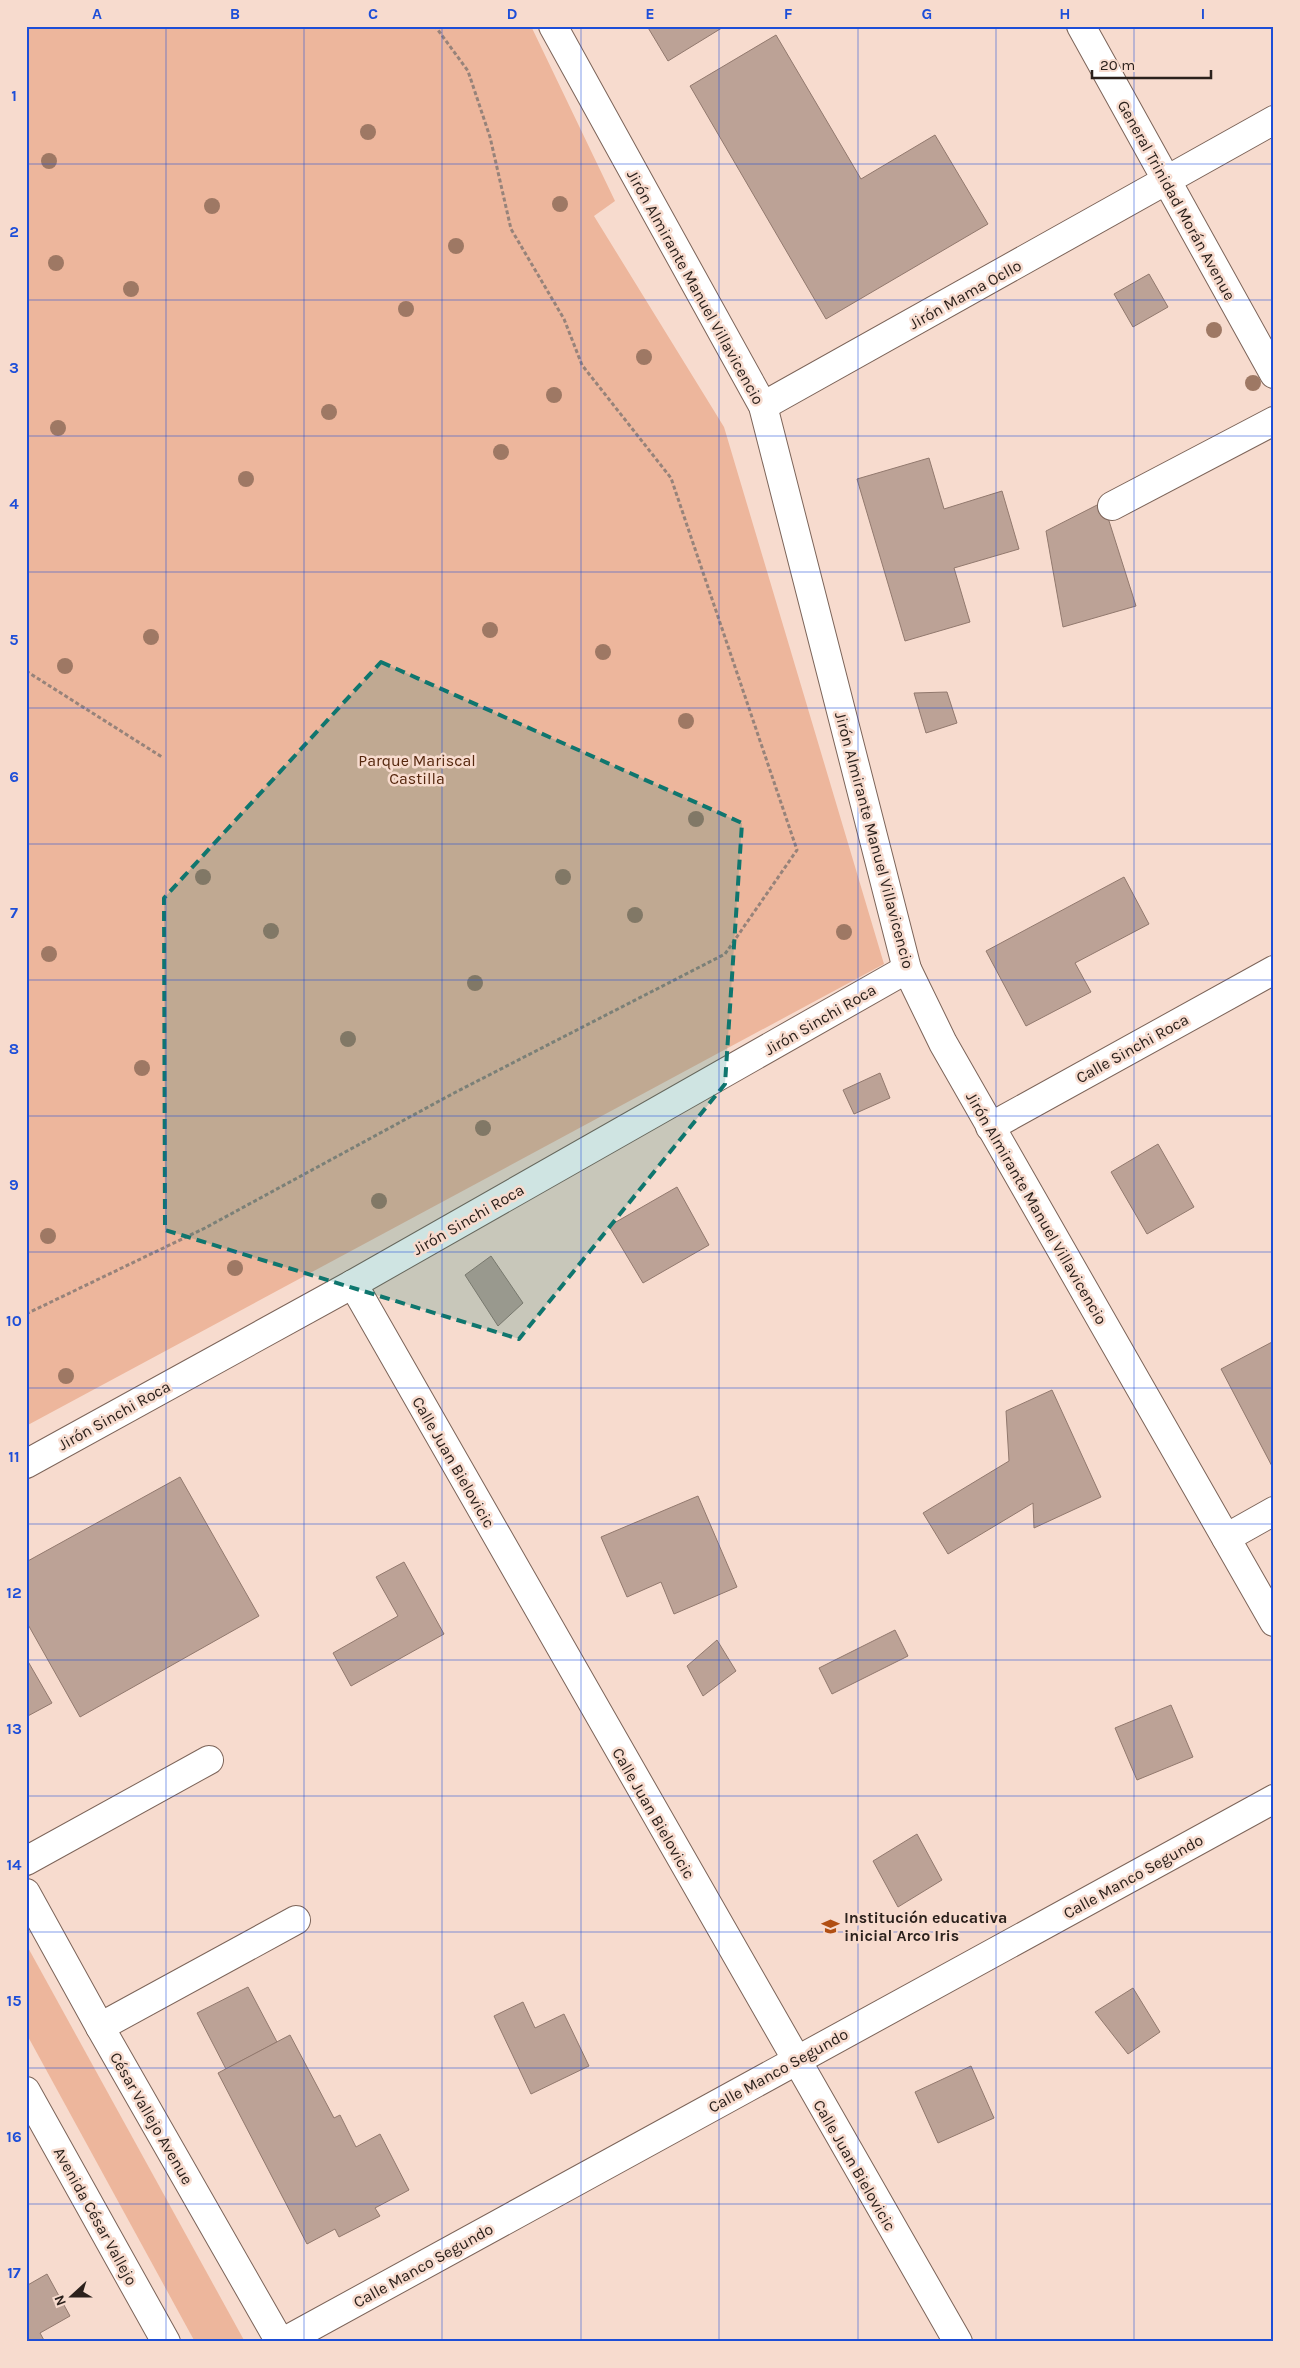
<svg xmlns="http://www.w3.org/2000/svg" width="1300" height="2368" font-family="Karla,sans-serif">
<rect width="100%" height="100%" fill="#f7dbce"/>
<!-- green -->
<g fill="#edb69c">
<polygon points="26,26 531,26 615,201 594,216 724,427 884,964 26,1426"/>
<polygon points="26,1944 245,2342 195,2342 26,2033"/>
</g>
<!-- building -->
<g fill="#bca296" stroke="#92796e">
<polygon points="647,26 725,26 668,61"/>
<polygon points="776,35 861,179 935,135 988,224 826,319 690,86"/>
<polygon points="1149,274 1168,307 1133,327 1114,294"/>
<polygon points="929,458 944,509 1002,491 1019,549 954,568 970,622 905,641 857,479"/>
<polygon points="1103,502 1136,606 1063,627 1046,531"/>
<polygon points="947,692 957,723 926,733 914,693"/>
<polygon points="1124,877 1149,924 1075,963 1091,992 1026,1026 986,951"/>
<polygon points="880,1073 890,1098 854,1114 843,1090"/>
<polygon points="1158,1144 1194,1207 1147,1234 1111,1172"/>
<polygon points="677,1187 709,1245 643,1283 609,1226"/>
<polygon points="491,1256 523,1303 498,1326 465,1275"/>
<polygon points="1274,1341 1274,1470 1221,1369"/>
<polygon points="1052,1390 1101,1497 1034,1528 1033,1503 948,1554 923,1513 1009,1461 1006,1411"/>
<polygon points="180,1477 259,1616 80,1717 26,1621 26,1562"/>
<polygon points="698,1496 737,1587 674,1614 661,1582 627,1597 601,1537"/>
<polygon points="404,1562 444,1634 351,1686 333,1653 398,1616 376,1577"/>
<polygon points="895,1630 908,1656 832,1694 819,1668"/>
<polygon points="717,1640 736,1671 703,1696 687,1666"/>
<polygon points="26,1658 52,1703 26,1717"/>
<polygon points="1171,1705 1193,1757 1137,1780 1115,1728"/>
<polygon points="917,1834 942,1880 898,1907 873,1861"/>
<polygon points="248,1987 277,2042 226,2069 197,2013"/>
<polygon points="1133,1988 1160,2032 1128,2054 1095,2012"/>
<polygon points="523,2002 535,2028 564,2014 589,2066 531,2094 494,2016"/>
<polygon points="290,2035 334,2118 340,2115 356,2147 380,2134 409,2190 375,2208 380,2216 339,2237 335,2229 307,2244 218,2073"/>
<polygon points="971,2066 994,2118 938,2143 915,2092"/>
<polygon points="47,2274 70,2316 40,2333 45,2342 26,2342 26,2286"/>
</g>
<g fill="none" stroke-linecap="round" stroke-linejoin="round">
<defs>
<g id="minor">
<polyline points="553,26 763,406 907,969 943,1043 1274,1622"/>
<polyline points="1081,26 1274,374"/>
<polyline points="763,406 1274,120"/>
<polyline points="1112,506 1274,421"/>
<polyline points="990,1127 1274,970"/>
<polyline points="353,1284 958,2342"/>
<polyline points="26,1464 353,1284 907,969"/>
<polyline points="1226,1538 1274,1511"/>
<polyline points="26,1861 209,1760"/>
<polyline points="100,2027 296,1920"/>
<polyline points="283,2342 1274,1799"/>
</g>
<g id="major">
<polyline points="26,1893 100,2027 280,2342"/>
<polyline points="26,2091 166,2342"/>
</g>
</defs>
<!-- minor casing -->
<use href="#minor" stroke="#7c6459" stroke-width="30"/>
<!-- major casing -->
<use href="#major" stroke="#7c6459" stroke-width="30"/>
<!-- path -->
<g stroke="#97837a" stroke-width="3" stroke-dasharray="4 2.5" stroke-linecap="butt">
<polyline points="26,671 162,757"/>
<polyline points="26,1314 205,1228 454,1093 725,954 797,850 671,478 582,365 564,319 511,229 490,137 468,71 435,26"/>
</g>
<!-- minor -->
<use href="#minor" stroke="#fff" stroke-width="28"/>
<!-- major -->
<use href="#major" stroke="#fff" stroke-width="28"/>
</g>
<!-- trees -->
<g fill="#9e7864">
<circle cx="368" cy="132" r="8"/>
<circle cx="49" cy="161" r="8"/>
<circle cx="560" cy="204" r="8"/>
<circle cx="212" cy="206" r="8"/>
<circle cx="456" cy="246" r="8"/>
<circle cx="56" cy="263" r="8"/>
<circle cx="131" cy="289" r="8"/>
<circle cx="406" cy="309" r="8"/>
<circle cx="1214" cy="330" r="8"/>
<circle cx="644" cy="357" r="8"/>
<circle cx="1253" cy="383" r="8"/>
<circle cx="554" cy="395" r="8"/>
<circle cx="329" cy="412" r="8"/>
<circle cx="58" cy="428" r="8"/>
<circle cx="501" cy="452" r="8"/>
<circle cx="246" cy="479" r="8"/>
<circle cx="490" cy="630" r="8"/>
<circle cx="151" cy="637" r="8"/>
<circle cx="603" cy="652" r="8"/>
<circle cx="65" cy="666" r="8"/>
<circle cx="686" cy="721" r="8"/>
<circle cx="696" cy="819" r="8"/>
<circle cx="203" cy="877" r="8"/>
<circle cx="563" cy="877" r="8"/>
<circle cx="635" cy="915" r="8"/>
<circle cx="271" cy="931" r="8"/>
<circle cx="844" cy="932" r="8"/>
<circle cx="49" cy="954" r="8"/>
<circle cx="475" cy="983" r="8"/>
<circle cx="348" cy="1039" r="8"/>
<circle cx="142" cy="1068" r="8"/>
<circle cx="483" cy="1128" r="8"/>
<circle cx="379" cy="1201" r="8"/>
<circle cx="48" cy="1236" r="8"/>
<circle cx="235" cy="1268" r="8"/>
<circle cx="66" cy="1376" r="8"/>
</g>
<!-- marked area -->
<path fill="#0f766e" fill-opacity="0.2" stroke="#0f766e" stroke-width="4" stroke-dasharray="10 6" stroke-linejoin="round" d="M381,662L742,823L725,1084L519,1339L165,1230L164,898Z"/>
<!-- grid -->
<path fill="none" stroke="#1d4ed8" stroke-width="1" stroke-opacity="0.55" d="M166,26V2342M304,26V2342M442,26V2342M581,26V2342M719,26V2342M858,26V2342M996,26V2342M1134,26V2342M26,164H1274M26,300H1274M26,436H1274M26,572H1274M26,708H1274M26,844H1274M26,980H1274M26,1116H1274M26,1252H1274M26,1388H1274M26,1524H1274M26,1660H1274M26,1796H1274M26,1932H1274M26,2068H1274M26,2204H1274"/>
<!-- icons -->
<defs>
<symbol id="school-bare" viewBox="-9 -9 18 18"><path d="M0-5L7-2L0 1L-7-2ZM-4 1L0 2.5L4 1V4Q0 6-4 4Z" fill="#b14f13" stroke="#f7dbce" stroke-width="2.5" paint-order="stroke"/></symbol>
</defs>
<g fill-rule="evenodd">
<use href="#school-bare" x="818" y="1914" width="25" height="25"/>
</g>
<g text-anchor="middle" stroke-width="5" stroke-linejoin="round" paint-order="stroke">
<!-- street labels -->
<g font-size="16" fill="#2b211c" stroke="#f7dbce">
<text transform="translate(1177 200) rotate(61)" y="6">General Trinidad Morán Avenue</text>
<text transform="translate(696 287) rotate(61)" y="6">Jirón Almirante Manuel Villavicencio</text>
<text transform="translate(965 294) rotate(-29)" y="6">Jirón Mama Ocllo</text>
<text transform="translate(875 840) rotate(75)" y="6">Jirón Almirante Manuel Villavicencio</text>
<text transform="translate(820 1019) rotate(-30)" y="6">Jirón Sinchi Roca</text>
<text transform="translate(1132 1048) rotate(-29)" y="6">Calle Sinchi Roca</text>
<text transform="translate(1037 1208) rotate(60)" y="6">Jirón Almirante Manuel Villavicencio</text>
<text transform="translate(468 1219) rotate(-30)" y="6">Jirón Sinchi Roca</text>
<text transform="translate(114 1415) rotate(-29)" y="6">Jirón Sinchi Roca</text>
<text transform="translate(454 1462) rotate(60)" y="6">Calle Juan Bielovicic</text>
<text transform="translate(654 1813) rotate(60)" y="6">Calle Juan Bielovicic</text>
<text transform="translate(1133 1876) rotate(-29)" y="6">Calle Manco Segundo</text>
<text transform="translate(778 2070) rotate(-29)" y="6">Calle Manco Segundo</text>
<text transform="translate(152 2118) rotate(60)" y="6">César Vallejo Avenue</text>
<text transform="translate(855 2165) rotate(60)" y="6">Calle Juan Bielovicic</text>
<text transform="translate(96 2216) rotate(61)" y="6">Avenida César Vallejo</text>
<text transform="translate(423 2265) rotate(-29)" y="6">Calle Manco Segundo</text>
</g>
<!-- park labels -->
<g font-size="16" fill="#55270e" stroke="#f7dbce">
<text x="417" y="766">Parque Mariscal<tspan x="417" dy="18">Castilla</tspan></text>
</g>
<!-- poi labels -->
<g font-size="16" font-weight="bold" fill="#2b211c" stroke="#f7dbce" text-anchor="start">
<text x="844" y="1923">Institución educativa<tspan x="844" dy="18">inicial Arco Iris</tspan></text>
</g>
</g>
<!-- border -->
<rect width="1300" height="2368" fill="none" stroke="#f7dbce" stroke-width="55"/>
<!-- north arrow -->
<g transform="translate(72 2296) rotate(249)" stroke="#f7dbce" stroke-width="4" paint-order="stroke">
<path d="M0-4L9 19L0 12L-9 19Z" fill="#2b211c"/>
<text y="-8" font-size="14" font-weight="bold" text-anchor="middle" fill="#2b211c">N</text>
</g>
<!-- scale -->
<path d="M1092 70v8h119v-8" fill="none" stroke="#2b211c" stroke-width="2.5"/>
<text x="1100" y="70" font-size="15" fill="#2b211c" stroke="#f7dbce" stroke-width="4" paint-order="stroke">20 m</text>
<rect x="28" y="28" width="1244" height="2312" fill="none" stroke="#1d4ed8" stroke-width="2"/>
<g font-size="16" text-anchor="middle" font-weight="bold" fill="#1d4ed8">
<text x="97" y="19">A</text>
<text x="235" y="19">B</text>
<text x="373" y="19">C</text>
<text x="512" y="19">D</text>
<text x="650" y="19">E</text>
<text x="788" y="19">F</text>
<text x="927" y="19">G</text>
<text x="1065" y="19">H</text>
<text x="1203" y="19">I</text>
<text x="14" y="101">1</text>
<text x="14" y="237">2</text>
<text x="14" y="373">3</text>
<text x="14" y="509">4</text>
<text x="14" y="645">5</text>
<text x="14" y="782">6</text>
<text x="14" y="918">7</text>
<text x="14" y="1054">8</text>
<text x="14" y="1190">9</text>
<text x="14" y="1326">10</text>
<text x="14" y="1462">11</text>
<text x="14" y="1598">12</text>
<text x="14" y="1734">13</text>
<text x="14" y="1870">14</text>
<text x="14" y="2006">15</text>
<text x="14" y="2142">16</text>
<text x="14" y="2278">17</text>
</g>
</svg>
